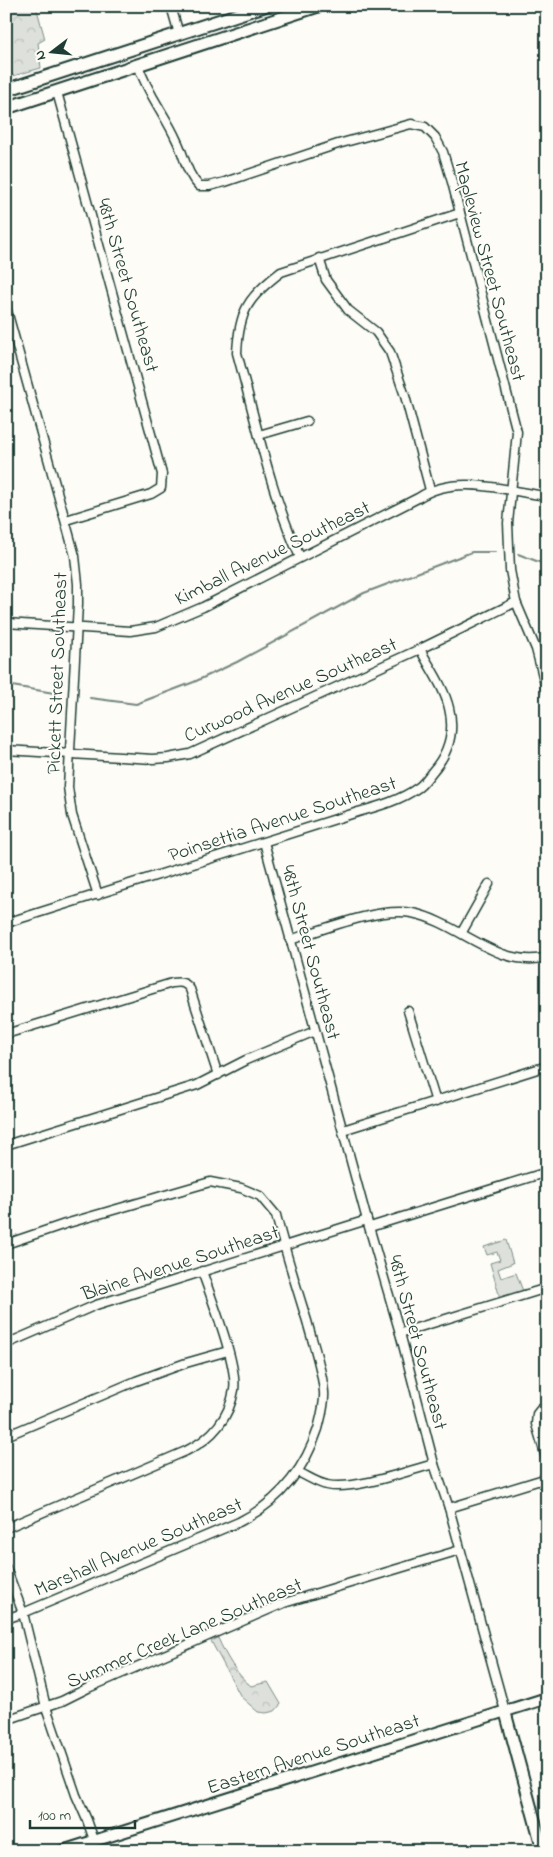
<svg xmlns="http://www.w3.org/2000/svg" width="553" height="1857" font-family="'Indie Flower',sans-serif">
<defs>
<pattern id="forest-crowns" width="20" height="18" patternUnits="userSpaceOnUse" patternTransform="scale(1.25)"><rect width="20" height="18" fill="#dde0db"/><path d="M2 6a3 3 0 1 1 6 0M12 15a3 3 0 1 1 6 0" fill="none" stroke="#bdc1bd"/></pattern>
</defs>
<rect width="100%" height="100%" fill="#fdfcf7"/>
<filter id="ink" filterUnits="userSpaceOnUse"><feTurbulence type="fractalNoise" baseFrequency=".02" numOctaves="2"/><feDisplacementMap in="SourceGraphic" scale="10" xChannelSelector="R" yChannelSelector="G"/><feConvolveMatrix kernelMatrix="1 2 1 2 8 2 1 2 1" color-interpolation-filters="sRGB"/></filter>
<g filter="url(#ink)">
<!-- green -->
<polygon fill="#dde0db" stroke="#7e8e88" points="506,1240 513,1263 498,1269 501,1278 516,1273 523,1291 500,1298 490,1263 500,1260 497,1252 487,1255 484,1247"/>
<!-- forest -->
<g fill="url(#forest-crowns)" stroke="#7e8e88">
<polygon points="6,6 36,6 45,39 38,43 41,68 13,76 6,60"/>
<path d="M218,1638C226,1656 236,1674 251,1686L268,1682L281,1704L275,1711L266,1713L258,1712L241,1697L211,1641Z"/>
</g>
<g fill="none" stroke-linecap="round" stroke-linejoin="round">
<!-- stream -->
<g stroke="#75877f" stroke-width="2">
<polyline points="518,554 547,565"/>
<polyline points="6,685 60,694"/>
<polyline points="90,698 136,704 194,682 237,662 364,593 472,552 495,552"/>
</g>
<defs>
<g id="minor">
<polyline points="171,6 179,34"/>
<path d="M138,65C148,95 165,114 177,141C185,157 186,173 199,186H209L225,182L338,144L411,124L425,127L435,137L443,152L452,182L517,432L508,523L510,570L516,602L536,649L547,692"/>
<polyline points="57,92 162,474 161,488 151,494 66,520"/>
<polyline points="319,258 326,280 348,310 376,332 390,352 405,396 430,490"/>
<polyline points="6,307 75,556 78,584 78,604 68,787 72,815 98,895"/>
<polyline points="259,435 307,421"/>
<path d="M300,557C270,493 256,421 237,353C239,311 248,297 281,272L460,213"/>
<path d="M6,623L130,631L156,627L203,607L418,498C456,473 505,491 547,496"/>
<polyline points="6,750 153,759 168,758 190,754 420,649 516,602"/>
<polyline points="264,842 367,1220 400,1333 434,1464 449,1508 505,1711"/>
<path d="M6,923L358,812C380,806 401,800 419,787C424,783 428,777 432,772C448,754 455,732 449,708C444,687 430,668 420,649"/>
<polyline points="462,932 489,884"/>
<path d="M290,940C324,929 378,907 412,913C459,922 498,970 547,957"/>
<polyline points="408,1011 436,1102"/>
<path d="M6,1034L172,983C181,982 185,982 190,989L218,1075"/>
<polyline points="343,1130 547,1066"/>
<polyline points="6,1145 197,1085 246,1060 315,1031"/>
<polyline points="370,1227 547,1172"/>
<path d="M6,1244L65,1224L210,1182L241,1188L260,1196L276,1215C285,1251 296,1286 307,1321C313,1344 322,1368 324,1392C325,1404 321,1417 318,1429C304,1471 279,1502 239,1522L23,1613L6,1619"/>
<polyline points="400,1333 547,1288"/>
<polyline points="6,1344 96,1305 367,1220"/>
<polyline points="547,1407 541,1409 537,1414 536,1424 547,1461"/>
<polyline points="6,1436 136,1381 186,1363 228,1351"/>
<path d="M298,1472C307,1476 317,1483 327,1485C353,1491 407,1471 434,1464"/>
<polyline points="449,1508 547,1478"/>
<path d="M6,1528L186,1451C211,1439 229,1419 234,1390C238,1365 211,1298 202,1271"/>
<polyline points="6,1568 23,1613 46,1707 76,1795 87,1820 94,1840"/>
<polyline points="6,1720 62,1701 88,1688 284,1603 460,1550"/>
</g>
<g id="tertiary">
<polyline points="505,1711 543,1851"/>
<polyline points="62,1851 547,1698"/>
</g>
<g id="secondary">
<polyline points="6,90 264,6"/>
<polyline points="6,108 318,6"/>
</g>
</defs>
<!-- minor casing -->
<use href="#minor" stroke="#1f3d34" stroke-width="11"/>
<!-- tertiary casing -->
<use href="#tertiary" stroke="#1f3d34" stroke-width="14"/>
<!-- secondary casing -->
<use href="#secondary" stroke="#1f3d34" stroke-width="15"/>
<!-- minor -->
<use href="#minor" stroke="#fdfcf7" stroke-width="8"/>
<!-- tertiary -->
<use href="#tertiary" stroke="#fdfcf7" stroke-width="10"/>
<!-- secondary -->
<use href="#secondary" stroke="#fdfcf7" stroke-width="11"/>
</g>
</g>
<g text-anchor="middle" stroke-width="4" stroke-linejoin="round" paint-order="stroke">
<!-- street labels -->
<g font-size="20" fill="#1f3d34" stroke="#fdfcf7">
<text transform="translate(491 271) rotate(75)" y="7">Mapleview Street Southeast</text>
<text transform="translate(129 285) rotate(74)" y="7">48th Street Southeast</text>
<text transform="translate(272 552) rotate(-26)" y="7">Kimball Avenue Southeast</text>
<text transform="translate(56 673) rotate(-88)" y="7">Pickett Street Southeast</text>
<text transform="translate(290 689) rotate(-24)" y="7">Curwood Avenue Southeast</text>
<text transform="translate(282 818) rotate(-18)" y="7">Poinsettia Avenue Southeast</text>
<text transform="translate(312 952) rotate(75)" y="7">48th Street Southeast</text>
<text transform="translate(180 1262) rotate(-18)" y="7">Blaine Avenue Southeast</text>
<text transform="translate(419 1342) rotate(75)" y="7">48th Street Southeast</text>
<text transform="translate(138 1546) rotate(-23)" y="7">Marshall Avenue Southeast</text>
<text transform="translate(184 1632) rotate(-23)" y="7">Summer Creek Lane Southeast</text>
<text transform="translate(313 1753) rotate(-18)" y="7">Eastern Avenue Southeast</text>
</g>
</g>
<!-- margin -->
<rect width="553" height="1857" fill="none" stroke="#fdfcf7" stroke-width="25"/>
<rect x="12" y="12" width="528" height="1832" fill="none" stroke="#1f3d34" stroke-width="2" filter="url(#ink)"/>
<!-- north arrow -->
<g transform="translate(52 52) rotate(254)" stroke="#fdfcf7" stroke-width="4" paint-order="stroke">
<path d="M0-4L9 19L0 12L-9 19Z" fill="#1f3d34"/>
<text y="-8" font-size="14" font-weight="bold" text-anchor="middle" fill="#1f3d34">N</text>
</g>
<!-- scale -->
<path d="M30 1820v8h105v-8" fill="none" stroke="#1f3d34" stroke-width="2.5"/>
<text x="38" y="1820" font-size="15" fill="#1f3d34" stroke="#fdfcf7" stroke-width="4" paint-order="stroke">100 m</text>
</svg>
